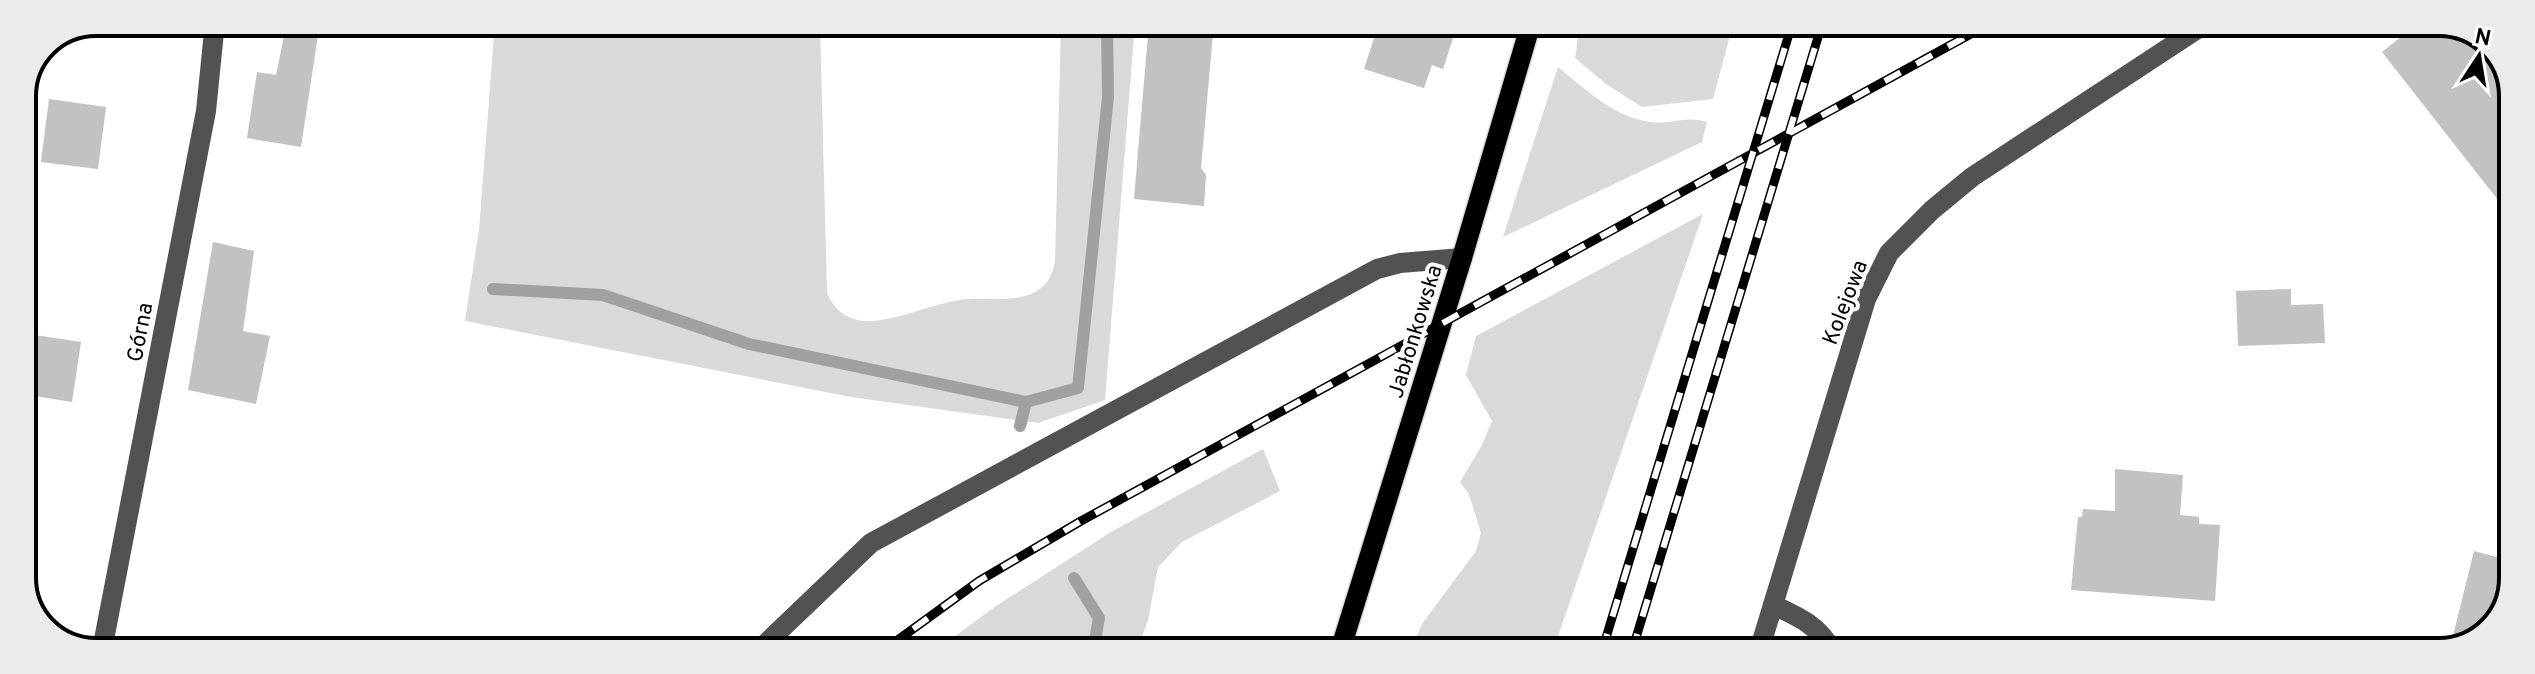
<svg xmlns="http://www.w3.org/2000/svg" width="2535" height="674" font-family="Overpass,sans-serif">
<rect width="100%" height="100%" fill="#fff"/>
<!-- green -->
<g fill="#d9d9d9">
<path d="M495,22L820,24L827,293C834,310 846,319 864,321C893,323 938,301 968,299C990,298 1023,303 1041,288C1050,281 1053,272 1055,261L1061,23H1135L1105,400L1038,423L851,397L465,321L479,230Z"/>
<polygon points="1580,24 1733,24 1713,99 1642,107 1606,84 1575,58"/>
<path d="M1558,67C1585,89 1614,117 1650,122C1672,125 1684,115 1707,122L1702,142L1503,237Z"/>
<polygon points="1703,214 1553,651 1411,651 1422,624 1476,551 1481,533 1469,494 1460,482 1482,445 1492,421 1466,375 1476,336"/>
<polygon points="1263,449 1280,491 1182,542 1158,567 1148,620 1137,651 936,650 996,606 1111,532"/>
</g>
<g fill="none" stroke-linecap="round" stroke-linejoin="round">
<!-- stream -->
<g stroke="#a0a0a0" stroke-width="12">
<polyline points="493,289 603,295 749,344 1026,402"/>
<polyline points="1020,426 1026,402 1078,388 1108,97 1107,23"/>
<polyline points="1074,578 1099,618 1093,651"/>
</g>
</g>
<!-- building -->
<g fill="#c2c2c2">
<polygon points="287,22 320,22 301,147 247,138 257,72 276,75"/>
<polygon points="1149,23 1214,23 1201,168 1206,175 1204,206 1134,199"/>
<polygon points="1379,23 1458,23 1443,69 1432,65 1424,88 1364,69"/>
<polygon points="2417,24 2458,24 2495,48 2513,91 2512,218 2382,52"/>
<polygon points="49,99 106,107 98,169 41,162"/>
<polygon points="213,242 254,251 243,331 270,336 256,404 188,390"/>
<polygon points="2291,289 2291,305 2323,304 2325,343 2238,346 2236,291"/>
<polygon points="22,333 81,342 72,402 22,394"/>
<polygon points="2115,469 2183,475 2180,515 2199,517 2199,524 2220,525 2215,601 2071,590 2078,517 2082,517 2083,509 2115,511"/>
<polygon points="2474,551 2504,559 2501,571 2511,574 2511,597 2484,636 2450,648"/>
</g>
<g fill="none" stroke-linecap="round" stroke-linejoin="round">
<defs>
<polyline id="major" points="1340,651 1462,258 1531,23"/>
</defs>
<!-- major casing -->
<use href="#major" stroke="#dbdbdb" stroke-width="23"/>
<!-- minor -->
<g stroke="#525252" stroke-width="20">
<path d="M1773,605C1797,616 1820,626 1832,651"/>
<polyline points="102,650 206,111 215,22"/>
<polyline points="759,650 871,543 1377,269 1400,263 1462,258"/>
<polyline points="1759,651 1866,299 1889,253 1932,210 1972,177 2205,24"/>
</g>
<!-- major -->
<use href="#major" stroke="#000" stroke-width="20"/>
<defs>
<g id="rail">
<polyline points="884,650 979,581 1081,521 1989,24"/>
<polyline points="1602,651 1792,24"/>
<polyline points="1632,651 1822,24"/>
</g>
</defs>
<!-- rail casing -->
<use href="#rail" stroke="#000" stroke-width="9"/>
<!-- rail -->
<use href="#rail" stroke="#fff" stroke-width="6" stroke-dasharray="18" stroke-linecap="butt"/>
</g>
<g text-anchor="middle" stroke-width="8" stroke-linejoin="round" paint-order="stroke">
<!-- street labels -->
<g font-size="22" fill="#000" stroke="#fff">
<text transform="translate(1844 302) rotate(-69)" y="8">Kolejowa</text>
<text transform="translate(1414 331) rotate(-73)" y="8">Jabłonkowska</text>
<text transform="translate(139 332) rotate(-79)" y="8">Górna</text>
</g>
</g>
<!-- crop -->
<path d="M0 0H2535V674H0ZM96 36H2439A60 60 0 0 1 2499 96V578A60 60 0 0 1 2439 638H96A60 60 0 0 1 36 578V96A60 60 0 0 1 96 36Z" fill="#ebebeb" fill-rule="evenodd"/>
<path fill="none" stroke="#000" stroke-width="4" d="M96 36H2439A60 60 0 0 1 2499 96V578A60 60 0 0 1 2439 638H96A60 60 0 0 1 36 578V96A60 60 0 0 1 96 36Z"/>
<!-- north arrow -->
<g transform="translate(2479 56) rotate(12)" stroke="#ffffff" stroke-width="6" paint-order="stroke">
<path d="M0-6L14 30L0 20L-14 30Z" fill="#000000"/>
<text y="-12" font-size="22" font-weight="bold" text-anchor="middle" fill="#000000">N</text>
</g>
</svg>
